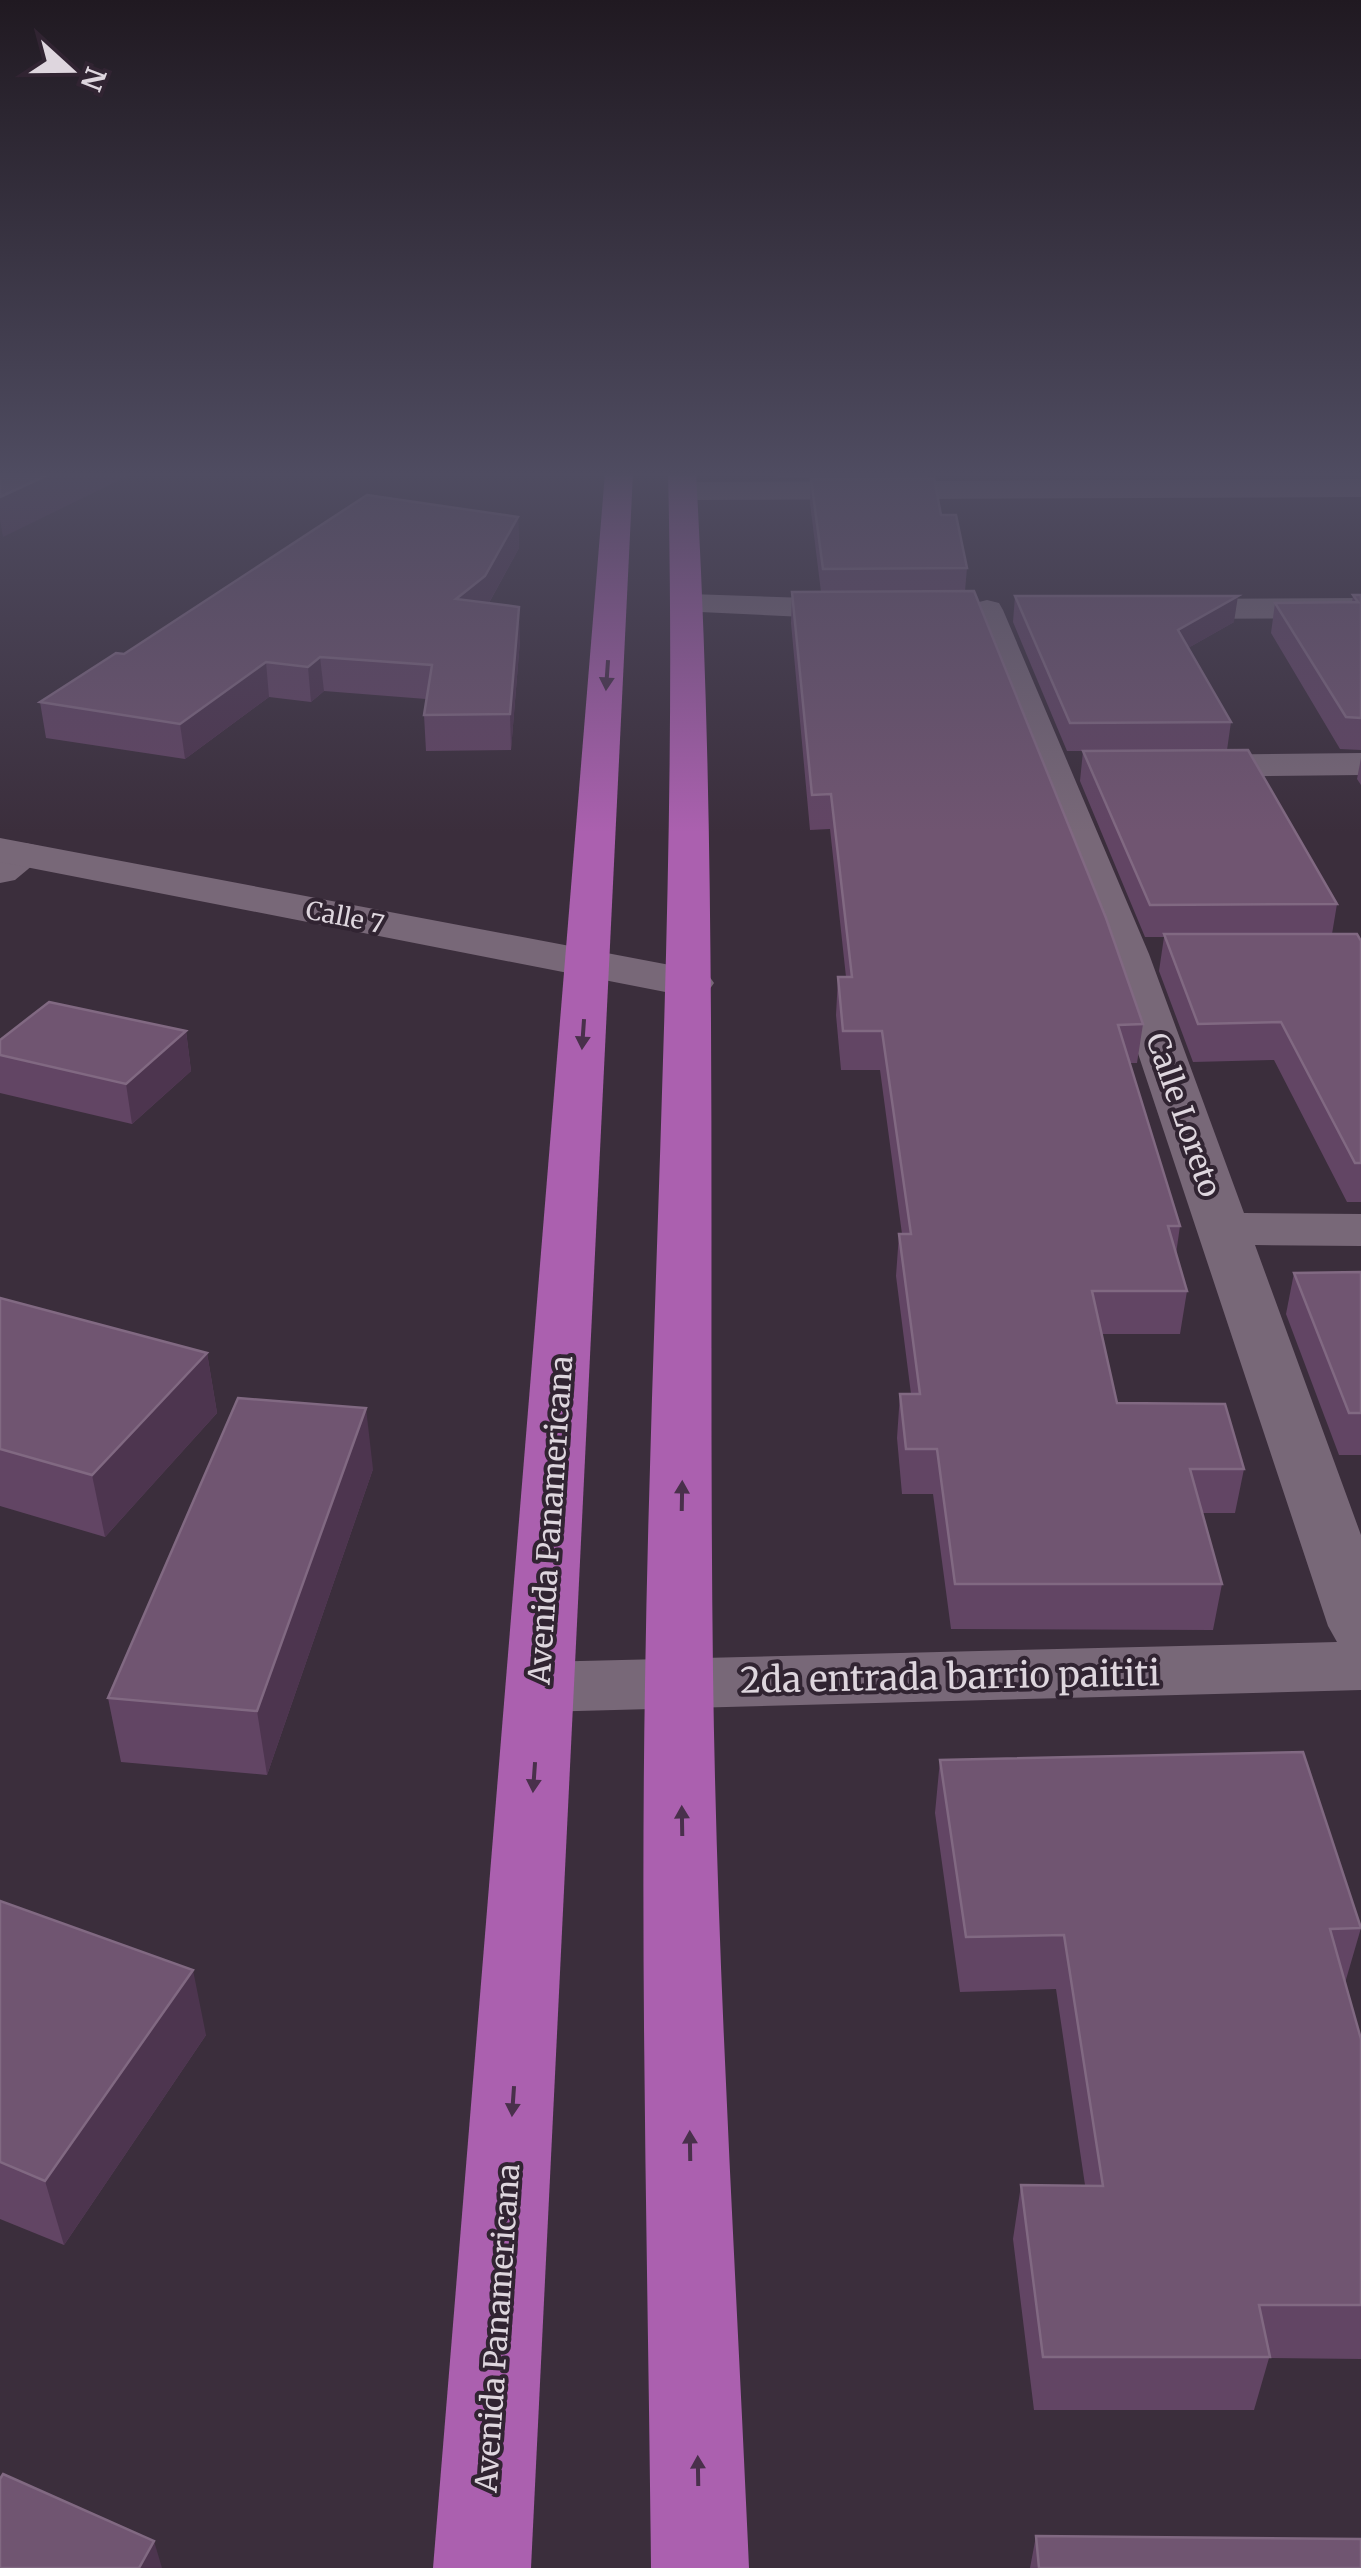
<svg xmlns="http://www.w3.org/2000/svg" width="1361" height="2568" font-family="Merriweather,serif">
<rect width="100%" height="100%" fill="#3b2e3c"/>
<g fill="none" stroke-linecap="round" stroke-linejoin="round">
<!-- street -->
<g fill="#786878" fill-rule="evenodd">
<polygon points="1361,479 1361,497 683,500 673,497 669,491 673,485 683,482"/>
<polygon points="690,594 868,600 880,603 884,610 880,617 868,620 679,611 674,604 679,597"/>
<polygon points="1361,598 1361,618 1159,619 1147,616 1143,609 1147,602 1159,599"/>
<polygon points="987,600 999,603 1003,610 1149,954 1244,1213 1361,1214 1361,1246 1255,1245 1361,1535 1361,1690 540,1712 516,1705 506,1687 516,1669 540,1662 1337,1642 1328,1626 1105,954 971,610 975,603"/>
<polygon points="1361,753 1361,775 1184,777 1171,774 1165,766 1171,758 1184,755"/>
<polygon points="25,843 39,846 45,855 15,880 0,883 0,853"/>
</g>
<!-- secondary -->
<polygon fill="#786878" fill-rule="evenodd" points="0,838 691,969 707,973 714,983 707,993 691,997 0,862"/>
<!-- highway -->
<g fill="#ab60af" fill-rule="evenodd">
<polygon points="605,473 633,473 531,2568 433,2568"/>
<path d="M668,473H696C719,873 708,1273 713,1673C717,1972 736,2270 749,2568H651C648,2273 640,1978 645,1684C651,1280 678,877 668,473Z"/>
</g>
</g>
<!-- wall -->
<g fill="#624564">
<polygon points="775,472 928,472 928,477 777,478"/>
<polygon points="811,479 941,515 967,568 965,591 1143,1024 1137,1063 1130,1063 1180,1226 1176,1254 1187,1291 1180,1334 1101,1334 1117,1403 1244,1469 1235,1513 1202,1513 1222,1584 1213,1630 951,1629 933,1494 902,1494 897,1438 900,1394 911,1394 896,1276 899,1234 902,1234 880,1070 841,1070 836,1015 838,977 846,977 830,829 810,830 791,623 792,592 821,592 810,503"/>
<polygon points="518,517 519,548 489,603 520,640 511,750 426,751 424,715 426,699 324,691 311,702 269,697 185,759 46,738 40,702 124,654"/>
<polygon points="1353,595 1361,595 1361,750 1340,749 1271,633 1275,603 1352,602"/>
<polygon points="1015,596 1234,622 1188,648 1231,722 1227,750 1337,904 1332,934 1361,941 1361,1202 1347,1202 1274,1060 1193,1062 1159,971 1164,937 1145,937 1080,781 1083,751 1067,751 1013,622"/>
<polygon points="1361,758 1361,785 1357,779"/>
<polygon points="186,1031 191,1071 132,1124 0,1093 0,1040"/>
<polygon points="1361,1272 1361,1455 1339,1455 1286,1314 1294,1273"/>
<polygon points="0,1298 207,1353 217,1413 105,1537 0,1506"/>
<polygon points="373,1469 267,1775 121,1762 108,1698"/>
<polygon points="940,1760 1361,1928 1345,1983 1361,2039 1361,2359 1269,2358 1254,2410 1034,2410 1013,2239 1021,2185 1085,2185 1056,1989 960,1992 935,1813"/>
<polygon points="0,1901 206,2035 64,2245 0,2219"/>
<polygon points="1036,2536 1361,2568 1030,2568"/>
</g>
<!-- shaded-wall -->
<g fill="#4d354f">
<polygon points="54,472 136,472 3,537 0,520 0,497"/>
<polygon points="518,517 519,548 486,608 456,599"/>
<polygon points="1238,596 1234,622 1174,656 1178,630"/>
<polygon points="519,607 520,640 511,750 510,714"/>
<polygon points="320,657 324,691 311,702 308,667"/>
<polygon points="266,662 269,697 185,759 180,724"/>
<polygon points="186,1031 191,1071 132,1124 126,1084"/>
<polygon points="207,1353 217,1413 105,1537 92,1475"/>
<polygon points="366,1408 373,1469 267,1775 257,1711"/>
<polygon points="193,1970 206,2035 64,2245 45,2181"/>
<polygon points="154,2541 162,2568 139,2568"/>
</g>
<!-- building -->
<g fill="#705571" stroke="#816982" stroke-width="2.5">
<polygon points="0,472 54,472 0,497"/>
<polygon points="934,478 941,515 956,515 967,568 823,569 811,479"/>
<polygon points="367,495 518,517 485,576 456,599 519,607 510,714 424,715 432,665 320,657 308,667 266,662 180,724 40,702 116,653 124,654"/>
<polygon points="974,591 1106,918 1143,1024 1118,1025 1180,1226 1168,1226 1187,1291 1092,1291 1117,1403 1225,1404 1244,1469 1190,1469 1222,1584 955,1584 937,1449 906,1449 900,1394 920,1394 899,1234 911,1234 882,1031 843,1031 838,977 852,977 831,794 812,795 792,592"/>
<polygon points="1353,595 1361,595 1361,718 1346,717 1275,603 1358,602"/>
<polygon points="1015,596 1238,596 1178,630 1231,722 1070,723"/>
<polygon points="1248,750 1337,904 1150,905 1083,751"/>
<polygon points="1164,934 1357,934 1361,941 1361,1163 1355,1163 1281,1022 1198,1024"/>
<polygon points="49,1002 186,1031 126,1084 0,1055 0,1040"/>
<polygon points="1361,1272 1361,1413 1349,1413 1294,1273"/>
<polygon points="0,1298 207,1353 92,1475 0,1449"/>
<polygon points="238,1398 366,1408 257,1711 108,1698"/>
<polygon points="1303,1752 1361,1928 1330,1929 1361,2039 1361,2305 1259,2305 1270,2357 1043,2357 1021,2185 1103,2186 1064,1935 966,1937 940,1760"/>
<polygon points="0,1901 193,1970 45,2181 0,2162"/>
<polygon points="3,2474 154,2541 139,2568 0,2568 0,2479"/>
<polygon points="1036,2536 1361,2539 1361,2568 1039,2568"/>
</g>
<!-- one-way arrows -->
<defs><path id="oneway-solid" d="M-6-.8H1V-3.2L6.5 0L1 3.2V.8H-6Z" transform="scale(2.5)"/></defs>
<g fill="#49304b">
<use href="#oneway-solid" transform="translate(607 675) rotate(94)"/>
<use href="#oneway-solid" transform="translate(583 1034) rotate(94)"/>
<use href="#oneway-solid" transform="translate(682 1496) rotate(-89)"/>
<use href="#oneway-solid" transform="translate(534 1777) rotate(94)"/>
<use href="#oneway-solid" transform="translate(682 1821) rotate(-91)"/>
<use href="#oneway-solid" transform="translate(513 2101) rotate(94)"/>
<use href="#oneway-solid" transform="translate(690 2146) rotate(-91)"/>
<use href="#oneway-solid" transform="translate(698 2471) rotate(-91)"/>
</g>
<!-- sky -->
<linearGradient id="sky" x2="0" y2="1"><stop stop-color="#201921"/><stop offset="0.57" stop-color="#4f4c61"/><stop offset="1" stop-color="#4f4c61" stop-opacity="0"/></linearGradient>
<rect width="1361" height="832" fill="url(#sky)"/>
<g text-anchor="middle" stroke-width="8" stroke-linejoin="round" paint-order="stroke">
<!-- far-street labels -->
<g font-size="25" fill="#ded6de" stroke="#312432">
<text transform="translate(345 917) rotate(11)" y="9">Calle 7</text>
</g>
<!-- street labels -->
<g font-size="30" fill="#ded6de" stroke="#312432">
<text transform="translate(1183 1115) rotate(71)" y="10">Calle Loreto</text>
<text transform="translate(551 1520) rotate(-86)" y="10">Avenida Panamericana</text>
<text transform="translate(498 2328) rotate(-86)" y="10">Avenida Panamericana</text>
</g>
<!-- near-street labels -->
<g font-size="35" fill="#ded6de" stroke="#312432">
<text transform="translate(950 1677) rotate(-1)" y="12">2da entrada barrio paititi</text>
</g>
</g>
<!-- north arrow -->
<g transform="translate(70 70) rotate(111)" stroke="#312432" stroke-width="8" paint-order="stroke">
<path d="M0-8L18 38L0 25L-18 38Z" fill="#ded6de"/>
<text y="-15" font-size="28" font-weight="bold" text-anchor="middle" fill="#ded6de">N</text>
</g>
</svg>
